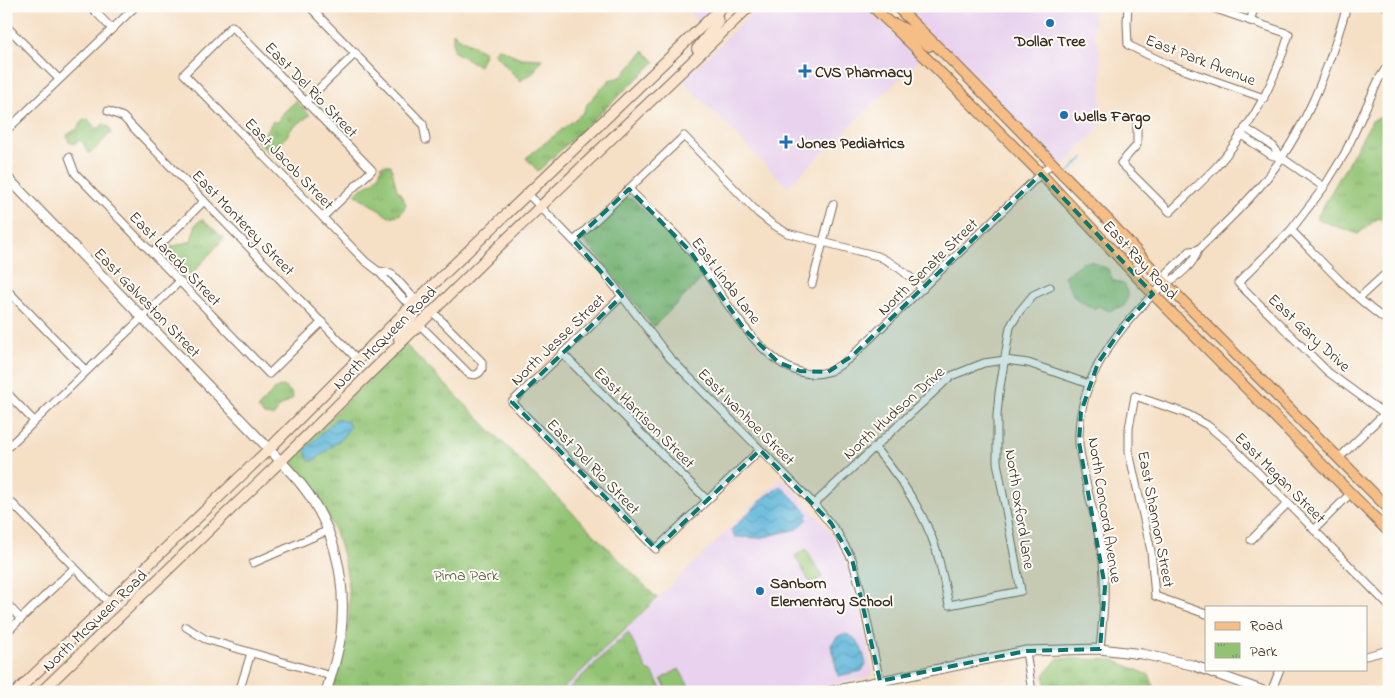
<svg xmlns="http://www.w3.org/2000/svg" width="1395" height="698" font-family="'Indie Flower',sans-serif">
<defs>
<pattern id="park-tufts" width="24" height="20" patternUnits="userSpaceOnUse" patternTransform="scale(1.25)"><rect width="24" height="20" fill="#92c373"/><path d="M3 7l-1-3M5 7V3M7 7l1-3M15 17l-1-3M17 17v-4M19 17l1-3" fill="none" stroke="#789f5e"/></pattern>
<pattern id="water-waves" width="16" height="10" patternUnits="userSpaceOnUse" patternTransform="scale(1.25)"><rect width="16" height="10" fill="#5db5da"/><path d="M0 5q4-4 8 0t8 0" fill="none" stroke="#4e93b0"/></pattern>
</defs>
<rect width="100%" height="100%" fill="#fdfcf7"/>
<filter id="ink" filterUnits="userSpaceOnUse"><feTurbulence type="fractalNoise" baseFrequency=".02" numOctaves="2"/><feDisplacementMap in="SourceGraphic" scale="10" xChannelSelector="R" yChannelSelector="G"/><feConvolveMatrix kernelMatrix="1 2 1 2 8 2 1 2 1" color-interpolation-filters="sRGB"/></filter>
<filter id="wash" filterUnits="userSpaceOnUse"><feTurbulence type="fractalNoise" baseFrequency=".0096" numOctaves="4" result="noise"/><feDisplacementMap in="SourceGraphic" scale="20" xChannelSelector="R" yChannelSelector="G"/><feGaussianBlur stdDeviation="1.12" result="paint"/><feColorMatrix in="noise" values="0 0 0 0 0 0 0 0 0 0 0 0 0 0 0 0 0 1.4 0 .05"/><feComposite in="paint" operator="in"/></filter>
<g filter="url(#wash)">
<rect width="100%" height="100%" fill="#f5dfc5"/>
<!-- built -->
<g fill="#e8d2ee">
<polygon points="683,6 714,6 707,16 699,23"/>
<polygon points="759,6 861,6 881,21 920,59 787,187 680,78 699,65"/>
<polygon points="903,6 1094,6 1094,35 1100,53 1102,86 1100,121 1096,131 1062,167 1007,110 982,81 964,64 947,51"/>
<polygon points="782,478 820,519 839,544 854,583 872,668 871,675 869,677 798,692 560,692"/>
</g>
<!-- green -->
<polygon fill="#92c373" stroke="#667648" points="679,669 692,692 668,692 661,679"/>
<!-- park -->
<g fill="url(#park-tufts)" stroke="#667648">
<polygon points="453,32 458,37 485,52 479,66 453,51"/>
<polygon points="498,48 521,58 542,59 533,73 520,81 493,52"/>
<polygon points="644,51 655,62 538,171 526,158 583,113 588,103 609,80 621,77"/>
<polygon points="296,101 310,115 292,128 282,143 268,152 255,139 267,131 272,122 278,122 282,114"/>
<polygon points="1389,114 1389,223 1378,218 1358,234 1316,219 1372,121"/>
<path d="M88,119L95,128H100L103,124L109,127L111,133C104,139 95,152 88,153L83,142L79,140L74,144L69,142L67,135L77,129L83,120Z"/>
<path d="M382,165H391C393,172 394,179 396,186C397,190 403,198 406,204L401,214L389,217L355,194C368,182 378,185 382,165Z"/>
<polygon points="624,198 633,199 693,261 704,277 653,327 602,260 584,242 585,237"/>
<polygon points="202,219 224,238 191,275 169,255 171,247 191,241 196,224"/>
<polygon points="1091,261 1108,269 1113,280 1125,285 1128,296 1124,306 1109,311 1099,306 1093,309 1074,297 1064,276 1081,263"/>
<path d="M404,343L657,598L560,692H332C337,675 343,657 346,640C358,570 335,515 292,462V457Z"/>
<path d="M282,386C288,389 293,392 293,398L280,407L274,416L264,415L258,408L274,390Z"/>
<polygon points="806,549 822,577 811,584 795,556"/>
<polygon points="628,632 647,670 652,672 663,692 565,692"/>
<polygon points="1058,658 1114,660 1149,675 1156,692 1046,691 1044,675"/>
</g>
<!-- water -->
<g fill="url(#water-waves)" stroke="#4c707c">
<polygon points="337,418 348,422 350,427 342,438 314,461 309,461 305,450"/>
<polygon points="781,486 809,514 806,517 808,519 797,529 760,538 735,537 731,530 765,497"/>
<path d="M843,634C859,635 863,651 866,664L862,671L838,676L831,645L837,637Z"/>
</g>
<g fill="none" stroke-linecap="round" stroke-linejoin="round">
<!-- stream -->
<polyline stroke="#5db5da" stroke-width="2" points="1068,173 1084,157"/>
</g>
</g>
<g filter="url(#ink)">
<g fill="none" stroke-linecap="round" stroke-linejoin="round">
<defs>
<g id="minor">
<polyline points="90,6 112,29"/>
<polyline points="309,6 423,124 426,140"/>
<polyline points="1128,6 1127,22 1128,45 1167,64 1264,98"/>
<polyline points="1250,21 1255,6"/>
<polyline points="6,26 59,79"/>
<polyline points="1386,68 1379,79 1345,153 1324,187 1291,230 1238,283 1328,372 1389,417"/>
<polyline points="305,102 356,53"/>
<polyline points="108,111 123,117 357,359"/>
<path d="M1137,123V145L1121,163L1170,212C1185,197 1202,182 1217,166C1250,128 1275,82 1289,34L1207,6"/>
<polyline points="1245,128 1273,146 1282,158 1324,187"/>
<polyline points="6,131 136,6"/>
<polyline points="1240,134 1271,155 1282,158"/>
<polyline points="69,157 75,173 269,374 322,322"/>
<path d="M629,189C649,210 673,229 691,252C721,288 770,393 830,371C838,367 845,362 852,356L1052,163"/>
<polyline points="6,190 13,184"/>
<polyline points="528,194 602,270 669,357 814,504 837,532 852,559 860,587 882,692"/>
<polyline points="323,217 372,170 232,26 184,74 365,261 378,271 404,300 414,303 412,296 391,273 378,271"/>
<path d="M1291,230C1322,261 1352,297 1389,322"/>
<path d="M574,241L684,136L758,213L772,224L787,233L878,256C896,264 909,275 923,289"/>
<polyline points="152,253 204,201"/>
<polyline points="1165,283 1168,272 1190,251 1198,250"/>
<polyline points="812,284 833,204"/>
<polyline points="6,289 86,371"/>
<polyline points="622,296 512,402 656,549 760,450"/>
<polyline points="1359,298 1383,276"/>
<path d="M419,324L469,374C475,376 479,375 482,369V362L432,311"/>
<polyline points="562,353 707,500"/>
<polyline points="6,392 34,421"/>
<path d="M875,448C901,478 923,510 936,549C941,567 945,586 949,605L1021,591L997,462V415L999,393L1010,327L1019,312L1033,295L1050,287"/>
<polyline points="6,449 180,281"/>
<polyline points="1339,458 1385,413"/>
<polyline points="6,501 13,504 109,603"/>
<polyline points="814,504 951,376 984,363 1005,360 1028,363 1089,384"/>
<polyline points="1314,530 1351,493"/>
<polyline points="1251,540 1288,503"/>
<polyline points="253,563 329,530"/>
<polyline points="6,603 21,619"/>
<polyline points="1206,614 1155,596 1151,551 1129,452 1129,428 1135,396 1185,413 1207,425 1229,443 1389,606"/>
<polyline points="186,627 205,639 331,676"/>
<polyline points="6,633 74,568"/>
<path d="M1100,649C1103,619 1106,591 1103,561C1099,530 1089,499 1083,468C1082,460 1079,450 1079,442C1077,377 1120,325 1165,283C1178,278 1194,264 1198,250C1219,229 1242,208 1262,184C1305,133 1328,70 1347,6"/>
<polyline points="1026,651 1032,692"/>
<polyline points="1366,656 1389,650"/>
<polyline points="119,691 120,692"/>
<polyline points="239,692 251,653"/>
<polyline points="1271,692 1280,669"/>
</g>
<g id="tertiary">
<polyline points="1387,6 1389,7"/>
<path d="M6,176L269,449C283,464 300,480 311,498C337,538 346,585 341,633C339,653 332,672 326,692"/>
<polyline points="828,692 1026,651 1100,649 1142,654 1192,665 1266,692"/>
</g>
<g id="secondary">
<polyline points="697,49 718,22 716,13"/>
<polyline points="399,339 400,334 417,311 414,303"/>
<polyline points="16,692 269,449 414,303 723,6"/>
<polyline points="41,692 281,461 495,250 750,6"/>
</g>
<g id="primary">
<polyline points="872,6 927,59 1041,174 1153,294 1389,532"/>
<polyline points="896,6 950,59 1110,222 1165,283 1389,509"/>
<polyline points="895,24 912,33 929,46"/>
</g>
</defs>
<!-- minor casing -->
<use href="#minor" stroke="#7c6958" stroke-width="9"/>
<!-- tertiary casing -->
<use href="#tertiary" stroke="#7c6958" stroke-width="11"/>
<!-- secondary casing -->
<use href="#secondary" stroke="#7c6958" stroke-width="12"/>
<!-- primary casing -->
<use href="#primary" stroke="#7c6958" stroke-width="12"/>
<!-- minor -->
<use href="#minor" stroke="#fff" stroke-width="7"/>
<!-- tertiary -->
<use href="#tertiary" stroke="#fff" stroke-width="9"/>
<!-- secondary -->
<use href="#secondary" stroke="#fbe5cf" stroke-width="10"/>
<!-- primary -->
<use href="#primary" stroke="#f6be87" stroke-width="10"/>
</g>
</g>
<!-- marked area -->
<path fill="#0f766e" fill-opacity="0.2" stroke="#0f766e" stroke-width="4" stroke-dasharray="10 6" stroke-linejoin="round" d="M1041,174L1153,294L1127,321L1098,363L1081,412L1079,442L1105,587L1100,649L1026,651L880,681L852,559L831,523L760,450L656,549L512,402L622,296L574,241L629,189L690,251L745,330L778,362L800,371L828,372L852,356Z"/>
<!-- markers -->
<g fill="#1f6fb2" stroke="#fdfcf7" stroke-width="2">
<circle cx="1050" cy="23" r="5"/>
<path d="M802.5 63.5h5v5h5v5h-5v5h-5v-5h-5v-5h5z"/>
<circle cx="1064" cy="115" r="5"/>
<path d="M783.5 134.5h5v5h5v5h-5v5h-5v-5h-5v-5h5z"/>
<circle cx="760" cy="591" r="5"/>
</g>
<g text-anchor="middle" stroke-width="4" stroke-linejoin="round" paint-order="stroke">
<!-- poi labels -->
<g font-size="16" font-weight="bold" fill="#3b2a1e" stroke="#fdfcf7" text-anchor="start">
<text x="1050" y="46" text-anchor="middle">Dollar Tree</text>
<text x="815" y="77">CVS Pharmacy</text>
<text x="1074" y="121">Wells Fargo</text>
<text x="797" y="148">Jones Pediatrics</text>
<text x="770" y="588">Sanborn<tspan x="770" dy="18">Elementary School</tspan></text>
</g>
<!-- street labels -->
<g font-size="16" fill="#3b2a1e" stroke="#fdfcf7">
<text transform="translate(1201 59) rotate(21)" y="6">East Park Avenue</text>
<text transform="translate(312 89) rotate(46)" y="6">East Del Rio Street</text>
<text transform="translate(290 163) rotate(46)" y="6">East Jacob Street</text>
<text transform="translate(244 222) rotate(46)" y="6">East Monterey Street</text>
<text transform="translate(176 258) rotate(46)" y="6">East Laredo Street</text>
<text transform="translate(1141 259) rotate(47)" y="6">East Ray Road</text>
<text transform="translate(927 266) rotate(-44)" y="6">North Senate Street</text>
<text transform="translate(727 280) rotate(53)" y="6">East Linda Lane</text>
<text transform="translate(148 302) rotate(46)" y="6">East Galveston Street</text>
<text transform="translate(1310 332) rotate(43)" y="6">East Gary Drive</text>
<text transform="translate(384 337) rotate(-45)" y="6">North McQueen Road</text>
<text transform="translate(557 339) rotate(-44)" y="6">North Jesse Street</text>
<text transform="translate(893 412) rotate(-42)" y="6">North Hudson Drive</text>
<text transform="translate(747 416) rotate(45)" y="6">East Ivanhoe Street</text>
<text transform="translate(645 417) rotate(45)" y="6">East Harrison Street</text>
<text transform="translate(594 466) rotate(46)" y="6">East Del Rio Street</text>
<text transform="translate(1281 477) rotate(45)" y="6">East Megan Street</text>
<text transform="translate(1021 509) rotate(81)" y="6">North Oxford Lane</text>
<text transform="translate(1106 510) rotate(81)" y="6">North Concord Avenue</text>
<text transform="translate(1157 519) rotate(79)" y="6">East Shannon Street</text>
<text transform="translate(94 620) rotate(-44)" y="6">North McQueen Road</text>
</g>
<!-- park labels -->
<g font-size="16" fill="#555838" stroke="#fdfcf7">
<text x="466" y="580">Pima Park</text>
</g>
</g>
<!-- margin -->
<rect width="1395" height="698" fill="none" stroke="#fdfcf7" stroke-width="25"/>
<!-- legend -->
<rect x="1205" y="606" width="162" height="65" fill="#fdfcf7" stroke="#afa8a0"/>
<rect x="1215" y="622" width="25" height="8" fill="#f6be87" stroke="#afa8a0"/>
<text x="1250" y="630" font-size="15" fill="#3b2a1e">Road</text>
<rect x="1215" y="643" width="25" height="15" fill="url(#park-tufts)" stroke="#afa8a0"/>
<text x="1250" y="656" font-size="15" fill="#3b2a1e">Park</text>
</svg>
